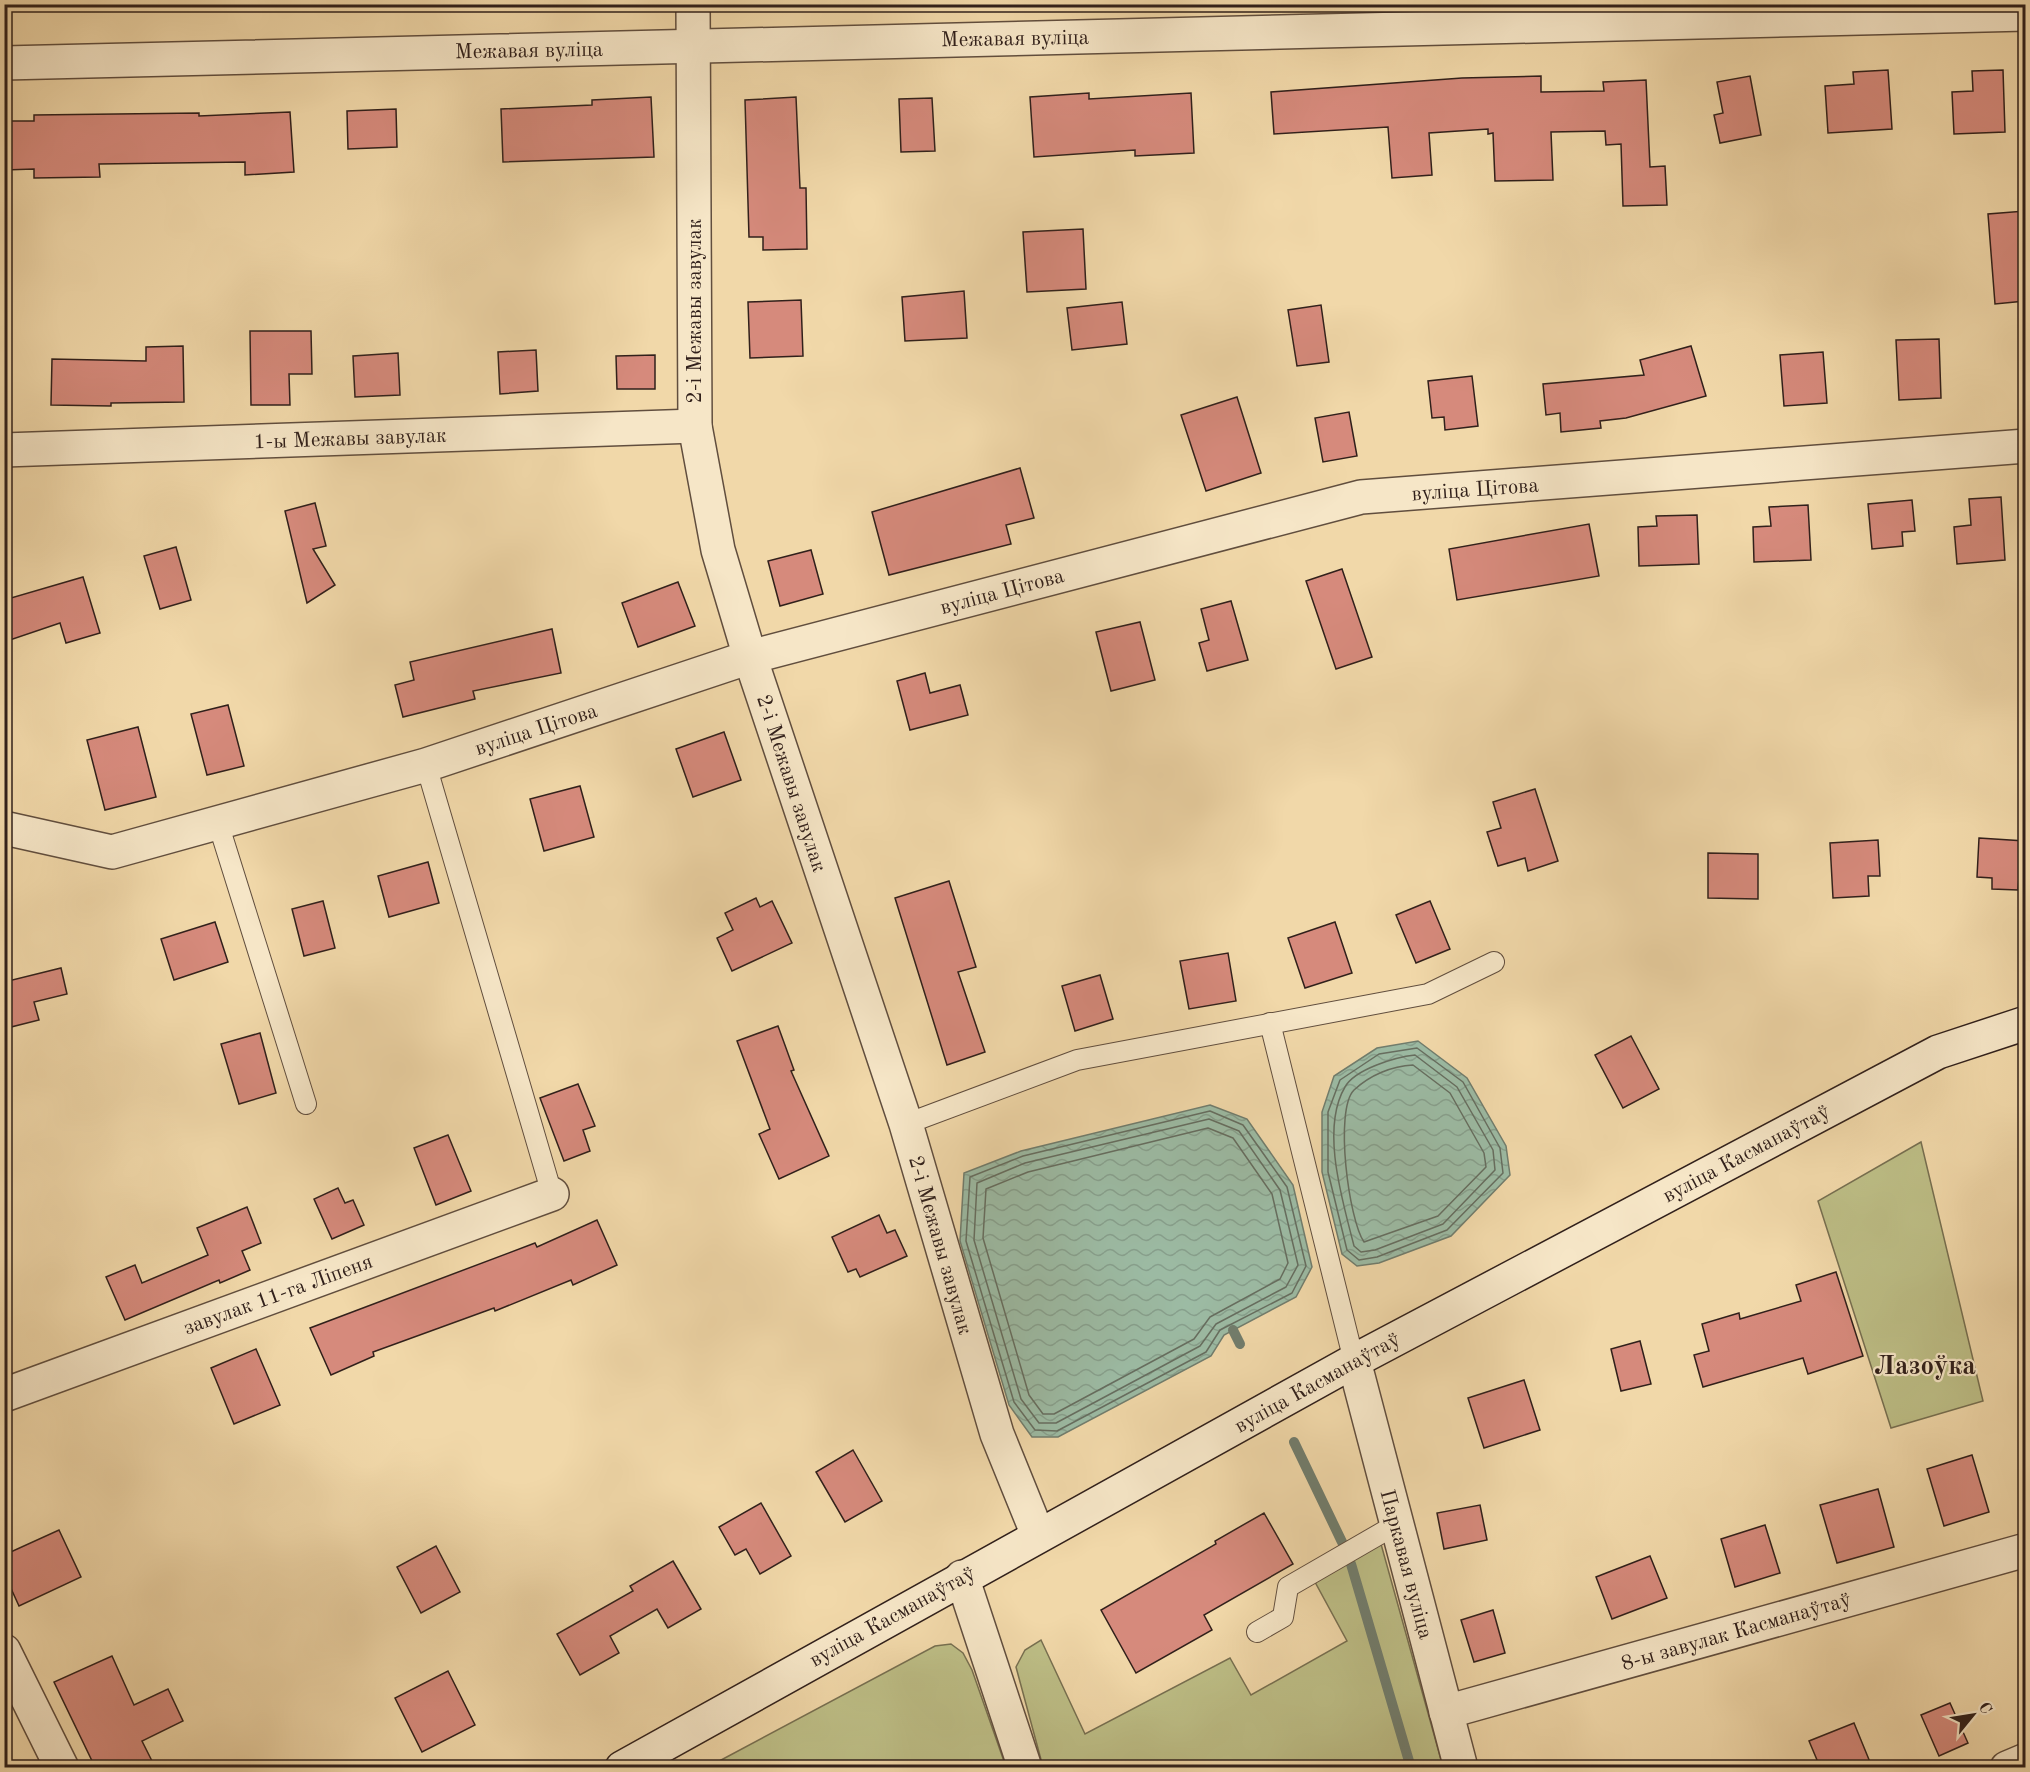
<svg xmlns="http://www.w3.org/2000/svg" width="2030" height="1772" font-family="'Old Standard TT',serif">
<defs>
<pattern id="water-waves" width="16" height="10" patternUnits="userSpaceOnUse" patternTransform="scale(1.5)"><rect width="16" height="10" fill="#9cbba4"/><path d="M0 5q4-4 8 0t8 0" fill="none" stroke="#87a08d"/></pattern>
</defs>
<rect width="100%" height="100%" fill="#f1d8a9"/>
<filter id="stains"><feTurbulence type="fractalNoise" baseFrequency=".00333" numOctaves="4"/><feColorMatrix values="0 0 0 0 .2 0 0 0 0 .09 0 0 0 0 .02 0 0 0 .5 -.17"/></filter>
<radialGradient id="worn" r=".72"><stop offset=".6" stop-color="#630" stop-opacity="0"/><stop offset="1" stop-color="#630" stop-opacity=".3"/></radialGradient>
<!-- green -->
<g fill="#bdbe86" stroke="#776f50" stroke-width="1.5">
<polygon points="1921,1142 1983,1401 1891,1428 1818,1201"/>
<polygon points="1381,1544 1443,1767 1043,1767 1016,1667 1025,1650 1041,1640 1085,1734 1230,1658 1251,1695 1347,1641 1315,1582"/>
<polygon points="951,1644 963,1653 972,1670 1006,1767 708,1767 935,1646"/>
</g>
<!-- water -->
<g fill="url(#water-waves)" stroke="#717d6d" stroke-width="1.5">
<polygon points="1418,1041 1467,1078 1506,1146 1510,1175 1451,1236 1379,1263 1357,1266 1342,1254 1322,1172 1322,1112 1334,1076 1377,1048"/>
<polygon points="1210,1105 1247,1119 1293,1185 1312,1267 1296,1297 1224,1335 1211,1356 1058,1437 1032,1437 1009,1405 960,1241 964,1173 1021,1151"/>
</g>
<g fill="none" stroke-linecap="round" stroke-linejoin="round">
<!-- shore -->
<g stroke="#666e60" stroke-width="1.5">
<polygon points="1417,1048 1463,1082 1500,1148 1503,1173 1447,1230 1377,1257 1359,1260 1347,1250 1328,1172 1328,1112 1340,1080 1379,1054"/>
<path d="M1415,1055L1457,1087L1493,1150L1495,1170L1443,1224L1375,1250L1361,1252L1354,1246C1343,1202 1320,1129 1345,1087C1355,1069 1396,1057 1415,1055Z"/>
<path d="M1413,1065L1450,1093L1484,1153L1486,1167L1438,1216L1364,1242C1349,1221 1334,1110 1354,1090C1370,1075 1392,1066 1413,1065Z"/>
<polygon points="1210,1111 1243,1125 1287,1187 1306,1266 1292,1293 1220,1330 1206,1352 1057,1431 1035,1430 1014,1402 966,1241 970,1177 1023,1156"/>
<polygon points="1209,1119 1239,1131 1280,1190 1298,1265 1286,1287 1216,1324 1200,1346 1056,1423 1039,1423 1021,1399 974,1240 977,1183 1025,1163"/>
<polygon points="1208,1128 1233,1138 1272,1194 1288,1263 1280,1279 1210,1317 1194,1339 1054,1414 1043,1414 1029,1395 983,1238 986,1189 1028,1172"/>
</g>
<!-- stream -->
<g stroke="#717d6d" stroke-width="10">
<polyline points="1233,1330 1240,1344"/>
<polyline points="1294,1442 1342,1542"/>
<polyline points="1351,1564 1411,1768"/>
</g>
</g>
<!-- building -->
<g fill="#d68a7c" stroke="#31201b" stroke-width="1.5">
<polygon points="1888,70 1892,129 1828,133 1825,86 1854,84 1853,72"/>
<polygon points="2003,70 2005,132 1954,134 1952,92 1973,91 1972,71"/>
<polygon points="1541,76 1541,92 1604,91 1603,82 1646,80 1650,167 1665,166 1667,205 1623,206 1621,144 1606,145 1605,131 1551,132 1553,180 1495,181 1493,133 1488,134 1488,129 1429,133 1432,175 1392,178 1388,127 1274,134 1271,92 1462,78"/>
<polygon points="1750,76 1761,135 1720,143 1714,115 1723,113 1717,82"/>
<polygon points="1089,93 1089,99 1191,93 1194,153 1135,156 1135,150 1034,157 1030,97"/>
<polygon points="651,97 654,157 503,162 501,109 592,105 592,100"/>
<polygon points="796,97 800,188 806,188 807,249 763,250 763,237 749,237 745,100"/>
<polygon points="932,98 935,151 901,152 899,99"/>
<polygon points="396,109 397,147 348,149 347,111"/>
<polygon points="290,112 294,172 245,175 245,162 99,164 100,177 34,178 34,169 4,170 4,121 34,121 34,115 199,113 199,116"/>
<polygon points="2025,211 2025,301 1995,304 1988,214"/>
<polygon points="1083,229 1086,289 1027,292 1023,232"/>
<polygon points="964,291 967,338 905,341 902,297"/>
<polygon points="801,300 803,356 750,358 748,302"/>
<polygon points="1122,302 1127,344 1072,350 1067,308"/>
<polygon points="1321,305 1329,362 1297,366 1288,310"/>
<polygon points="250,331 311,331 312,374 289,374 290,405 251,405"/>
<polygon points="1939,339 1941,398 1899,400 1896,340"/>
<polygon points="183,346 184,402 111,403 111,406 51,405 52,359 146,361 146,347"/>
<polygon points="1691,346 1706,396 1626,418 1600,421 1601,428 1561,432 1560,413 1546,415 1543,384 1644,375 1640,360"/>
<polygon points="536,350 538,391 500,394 498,352"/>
<polygon points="1823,352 1827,403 1784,406 1780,355"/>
<polygon points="398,353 400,395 355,397 353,356"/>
<polygon points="655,355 655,389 617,389 616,356"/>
<polygon points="1472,376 1478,426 1445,430 1444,417 1432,418 1428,381"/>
<polygon points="1237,397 1261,473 1206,491 1181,415"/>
<polygon points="1349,412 1357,456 1323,462 1315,418"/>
<polygon points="1020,468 1034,518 1006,525 1011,544 889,575 872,512"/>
<polygon points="2001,497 2005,560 1957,564 1954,527 1971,525 1969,499"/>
<polygon points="1912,500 1915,531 1902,532 1903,546 1872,549 1868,504"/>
<polygon points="315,503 326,546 313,549 335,585 307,603 285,511"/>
<polygon points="1808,505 1811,560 1754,562 1753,527 1771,526 1769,507"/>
<polygon points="1697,515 1699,564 1639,566 1638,527 1657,526 1656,516"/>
<polygon points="1589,524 1599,576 1457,600 1449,549"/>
<polygon points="176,547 191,600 160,609 144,556"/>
<polygon points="811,550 823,594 780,606 768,561"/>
<polygon points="1342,569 1372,657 1336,669 1306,581"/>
<polygon points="83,577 100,633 66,643 60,623 4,642 4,600"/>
<polygon points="678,582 695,626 638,647 622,603"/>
<polygon points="1231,601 1248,660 1207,671 1199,643 1209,640 1201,609"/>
<polygon points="1140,622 1155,680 1111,691 1096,632"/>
<polygon points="552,629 561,673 473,691 475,699 403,717 395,685 414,680 410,662"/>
<polygon points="925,673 930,693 960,685 968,715 910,730 897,681"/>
<polygon points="228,705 244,766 207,775 191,714"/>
<polygon points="138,727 156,797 105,810 87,740"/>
<polygon points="724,732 741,780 693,797 676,749"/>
<polygon points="580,786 594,837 544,851 530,799"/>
<polygon points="1535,789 1558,861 1528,871 1525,858 1498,866 1487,832 1501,828 1493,802"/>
<polygon points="1979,838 2025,841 2025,878 2019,877 2018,890 1992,889 1992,878 1977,877"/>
<polygon points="1878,840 1880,876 1868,876 1869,896 1833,898 1830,843"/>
<polygon points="1708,853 1758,854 1758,899 1708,898"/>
<polygon points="428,862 439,903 389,917 378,876"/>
<polygon points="949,881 976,967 958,972 985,1052 947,1065 895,898"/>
<polygon points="756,898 760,907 772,901 792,943 732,971 717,938 733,930 725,913"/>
<polygon points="323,901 335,948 304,956 292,909"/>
<polygon points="1430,901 1450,949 1416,963 1396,915"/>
<polygon points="215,922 228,962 174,980 161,939"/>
<polygon points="1335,922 1352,973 1305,988 1288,938"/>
<polygon points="1228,953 1236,1001 1189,1009 1180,961"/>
<polygon points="61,968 67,994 34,1002 39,1020 11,1027 4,1002 4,982"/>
<polygon points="1100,975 1113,1019 1075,1031 1062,986"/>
<polygon points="778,1026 794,1070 791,1071 829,1156 779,1179 759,1134 770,1129 737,1041"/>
<polygon points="260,1033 276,1093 239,1104 221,1044"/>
<polygon points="1631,1036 1659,1089 1623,1108 1595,1055"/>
<polygon points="578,1084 595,1126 583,1130 590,1151 564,1161 540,1098"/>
<polygon points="448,1135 471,1191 436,1205 414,1148"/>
<polygon points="338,1188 345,1203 353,1200 364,1225 332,1239 314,1199"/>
<polygon points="247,1207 261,1243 242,1251 250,1270 220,1283 219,1280 125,1320 106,1277 135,1265 142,1283 208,1255 197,1228"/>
<polygon points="879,1215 887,1233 895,1230 907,1256 860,1277 856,1269 848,1272 832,1237"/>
<polygon points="597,1220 617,1265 573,1285 571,1280 495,1311 494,1308 373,1352 374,1356 331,1375 310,1328 535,1243 537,1247"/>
<polygon points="1836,1272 1863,1356 1808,1374 1803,1358 1703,1387 1694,1355 1709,1351 1702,1324 1739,1313 1740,1319 1801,1301 1796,1285"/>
<polygon points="1640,1341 1651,1384 1621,1391 1611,1349"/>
<polygon points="256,1349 280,1405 234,1424 211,1368"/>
<polygon points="1524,1380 1540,1430 1484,1448 1468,1398"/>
<polygon points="853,1450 882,1501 845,1522 816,1472"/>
<polygon points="1972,1455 1989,1512 1944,1526 1927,1469"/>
<polygon points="1878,1489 1894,1547 1837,1563 1820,1505"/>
<polygon points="761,1503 791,1556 760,1574 746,1549 735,1555 719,1527"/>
<polygon points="1480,1505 1487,1540 1444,1549 1437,1513"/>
<polygon points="1264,1513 1293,1564 1204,1615 1212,1630 1136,1673 1101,1610 1216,1544 1215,1541"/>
<polygon points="1765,1525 1780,1573 1735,1587 1721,1539"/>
<polygon points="59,1530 81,1577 19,1606 4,1573 4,1555"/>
<polygon points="436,1546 460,1592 421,1613 397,1567"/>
<polygon points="1650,1556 1667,1598 1612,1619 1596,1577"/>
<polygon points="673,1561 701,1609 668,1628 657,1609 610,1636 619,1653 580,1675 557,1634 633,1591 630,1586"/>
<polygon points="1493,1610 1505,1653 1474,1662 1461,1620"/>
<polygon points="112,1656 134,1705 168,1689 183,1721 142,1741 155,1767 95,1767 54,1682"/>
<polygon points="448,1671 475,1725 422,1752 395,1698"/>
<polygon points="1950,1703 1968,1743 1939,1756 1921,1715"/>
<polygon points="1854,1723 1872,1767 1820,1767 1809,1741"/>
</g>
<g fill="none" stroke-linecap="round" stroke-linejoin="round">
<defs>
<g id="lane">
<polyline points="426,765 552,1194"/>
<polyline points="218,823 306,1104"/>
<polyline points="1270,1023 1354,1361"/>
<polyline points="906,1124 1077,1060 1428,994 1494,962"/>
<polyline points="1257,1632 1283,1617 1288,1587 1397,1524"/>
</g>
<g id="street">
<polyline points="693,4 695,426 718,550 750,657 906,1124 997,1434 1038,1535"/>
<polyline points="4,63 2026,14"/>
<polyline points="4,450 695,426"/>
<polyline points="4,828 112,852 426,765 750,657 1361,497 2026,446"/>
<polyline points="1354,1361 1461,1768"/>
<polyline points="4,1395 552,1194"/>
<polyline points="962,1577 1025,1768"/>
<polyline points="4,1651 62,1768"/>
<polyline points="1446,1712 2026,1550"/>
<polyline points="2007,1768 2026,1760"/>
</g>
<polyline id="secondary" points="622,1768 1354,1361 1938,1052 2026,1023"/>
</defs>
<!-- lane casing -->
<use href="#lane" stroke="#614e3e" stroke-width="22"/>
<!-- street casing -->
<use href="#street" stroke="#614e3e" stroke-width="36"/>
<!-- secondary casing -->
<use href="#secondary" stroke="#31201b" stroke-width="36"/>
<!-- lane -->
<use href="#lane" stroke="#f6e6c7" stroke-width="20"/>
<!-- street -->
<use href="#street" stroke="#f6e6c7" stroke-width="33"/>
<!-- secondary -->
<use href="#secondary" stroke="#f6e6c7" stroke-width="33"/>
</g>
<g text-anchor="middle" stroke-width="4.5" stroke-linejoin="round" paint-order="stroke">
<!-- street labels -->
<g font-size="21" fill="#31201b" stroke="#f6e6c7">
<text transform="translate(1015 38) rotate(-1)" y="7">Межавая вуліца</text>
<text transform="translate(529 50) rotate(-1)" y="7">Межавая вуліца</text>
<text transform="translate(694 311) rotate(-90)" y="7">2-і Межавы завулак</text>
<text transform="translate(350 438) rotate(-2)" y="7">1-ы Межавы завулак</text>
<text transform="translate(1475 489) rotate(-4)" y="7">вуліца Цітова</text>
<text transform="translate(1002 591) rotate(-15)" y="7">вуліца Цітова</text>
<text transform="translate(536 729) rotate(-18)" y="7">вуліца Цітова</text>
<text transform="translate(792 783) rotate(72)" y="7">2-і Межавы завулак</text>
<text transform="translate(1746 1153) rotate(-28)" y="7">вуліца Касманаўтаў</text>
<text transform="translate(941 1245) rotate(74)" y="7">2-і Межавы завулак</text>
<text transform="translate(278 1294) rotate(-20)" y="7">завулак 11-га Ліпеня</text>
<text transform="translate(1317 1382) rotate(-29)" y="7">вуліца Касманаўтаў</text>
<text transform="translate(1407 1564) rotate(75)" y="7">Паркавая вуліца</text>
<text transform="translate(892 1616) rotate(-29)" y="7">вуліца Касманаўтаў</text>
<text transform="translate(1736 1631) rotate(-16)" y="7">8-ы завулак Касманаўтаў</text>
</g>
<!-- district labels -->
<g font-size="27" font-weight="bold" fill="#31201b" stroke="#f6e6c7">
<text x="1925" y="1374">Лазоўка</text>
</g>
</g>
<!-- margin -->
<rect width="2030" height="1772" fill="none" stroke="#f1d8a9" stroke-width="24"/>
<rect x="6" y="6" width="2018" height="1760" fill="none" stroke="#31201b" stroke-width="3"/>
<rect x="12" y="12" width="2006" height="1748" fill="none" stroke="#31201b" stroke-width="1.5"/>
<!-- north arrow -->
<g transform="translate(1973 1715) rotate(60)" stroke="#f6e6c7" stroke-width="4.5" paint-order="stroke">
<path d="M0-4.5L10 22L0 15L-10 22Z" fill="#31201b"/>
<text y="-9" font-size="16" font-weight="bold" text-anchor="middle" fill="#31201b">С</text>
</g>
<rect width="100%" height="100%" filter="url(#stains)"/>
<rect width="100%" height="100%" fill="url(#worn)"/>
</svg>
